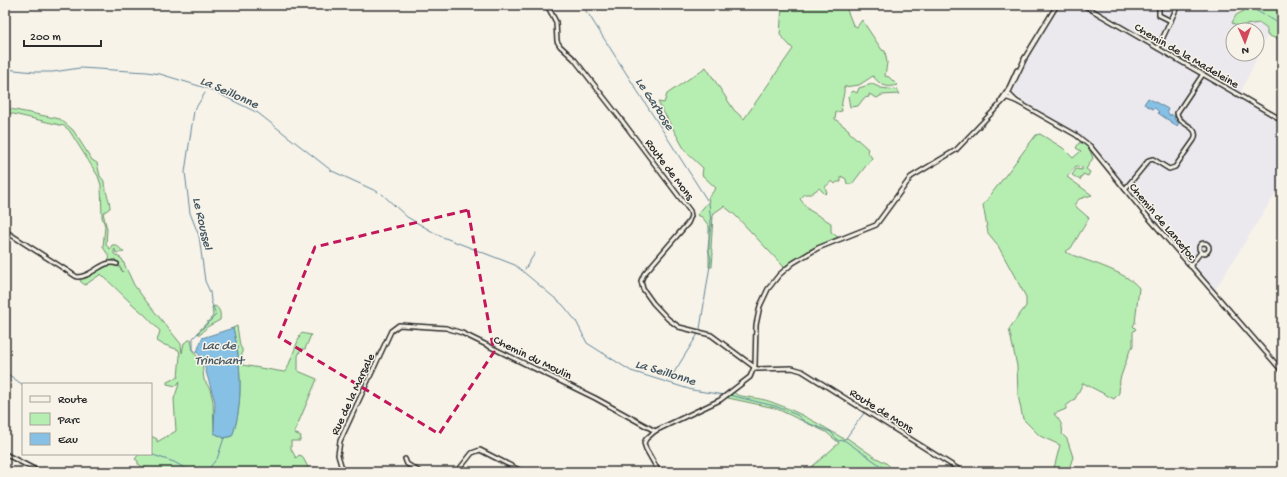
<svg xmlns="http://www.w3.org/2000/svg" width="1287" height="477" font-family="'Gochi Hand',sans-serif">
<rect width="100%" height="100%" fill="#f7f3e8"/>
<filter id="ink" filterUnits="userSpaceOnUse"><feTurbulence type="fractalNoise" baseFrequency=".025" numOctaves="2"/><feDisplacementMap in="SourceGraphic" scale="8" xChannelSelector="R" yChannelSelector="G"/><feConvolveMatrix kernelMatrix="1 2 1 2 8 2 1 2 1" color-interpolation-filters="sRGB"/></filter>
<g filter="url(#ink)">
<!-- built -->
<path fill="#ece9ee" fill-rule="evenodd" d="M1061,5H1222L1236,11L1232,23L1239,26L1259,23L1267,29L1268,34L1239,96L1282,122V183L1215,290L1155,221L1091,142L1014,95L1013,91L1027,60ZM1233,30H1257V54H1233Z"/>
<!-- green -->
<g fill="#b6eeb1" stroke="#708c6e">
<path d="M782,5H845L853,25L857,27L862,20L882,50L885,51L887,63L885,76L889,77L897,85C886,89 879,84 873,76L859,85L844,87C845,96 840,102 842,111L836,112L835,119L849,130V132L868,149L867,151L872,158L852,184H847L846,179L841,176V182H837L835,184L832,181L825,187L827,192L825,194L819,188L811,194H805L800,199L809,210L831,223V232L838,237L811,249L784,267L735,215L724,206L714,213L713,216L711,248L713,253L712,267H709V226L702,217L697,215L709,201L708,198L716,188L702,175L703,168L686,152L658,102L664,103L667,94L706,67L734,110L744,119L793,49L780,35Z"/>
<polygon points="1236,5 1282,5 1282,41 1267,35 1267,29 1259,23 1239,26 1232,23 1236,15 1244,11"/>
<polygon points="872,84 881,88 897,90 900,94 882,95 877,98 869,94 869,97 864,98 858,106 850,107 848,96 853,91 857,93 859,88"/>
<path d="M5,108L60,119L73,130L92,160L97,163L100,176L104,181C104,191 110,198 110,208L103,213L107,229L106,245L110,249L112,245H116L124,252L116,253L115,249L114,250V254L122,259L134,285L146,301L181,344L182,353L184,343L191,339L193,351L202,363L204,380L210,389L213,401L214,433L224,438L232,436C244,406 241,360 233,328L237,326L240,346L242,349V365L284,372H286L301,333L311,335L305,349H301L298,356V371L317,379L294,433L301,436L300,441H291V449L296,458L299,455L302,456L310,471L315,467L316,472H152L138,464V461L135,459L139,454H151V436L157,439V442L176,431L174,399L180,381L176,386L167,384V382L178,377L180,356L179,350L162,344L157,341L160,331L145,315L130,302L101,274L85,285L80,281L81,278H86L111,263L117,265L123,272L115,259L108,262L107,261L110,258L103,247L105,226L102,217L101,185L98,176L69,130L64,126L5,112Z"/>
<path d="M1040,134L1063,148L1073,158L1081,151L1076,148L1079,143L1083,142L1089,148L1093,158L1086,169L1090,172L1088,176L1083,174L1080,180L1072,175L1076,169L1082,170V167L1076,166L1067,177L1092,195L1079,199L1074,205L1089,218L1071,248L1065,252C1085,261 1126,271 1139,288L1135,323L1133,326L1136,329L1133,332V346L1130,350L1120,379L1119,393L1114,399L1083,383L1075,399L1066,406V409L1054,414C1059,419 1064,426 1062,434L1067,439L1073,457L1068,472H1053L1060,445L1040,436L1023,419L1018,395L1017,366L1009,329L1026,306V297L997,244L988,233L983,205L1036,135Z"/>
<path d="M215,306C220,309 221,314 220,320L207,327L201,334H198V332L213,316L212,307Z"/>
<path d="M734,392L737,395C749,398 763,398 774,403C799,412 821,425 844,439L847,438L873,456L886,463L896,472H806L839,443L826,432L775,408L728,398Z"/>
</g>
<!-- water -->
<g fill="#86c1e5" stroke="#62859b">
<polygon points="1148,98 1168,109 1167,111 1170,116 1171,114 1175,117 1174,119 1179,123 1177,126 1158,113 1159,112 1155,108 1153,109 1144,104"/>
<path d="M233,328C241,360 244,406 232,436L224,438L214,433L215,402L202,358L197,352L202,338Z"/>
</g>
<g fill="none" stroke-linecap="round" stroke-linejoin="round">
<!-- stream -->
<g stroke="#62859b" stroke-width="1">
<polyline points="583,5 587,13"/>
<polyline points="1246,5 1282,25"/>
<polyline points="589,15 707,200"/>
<polyline points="5,69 34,72 53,72 80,68 147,72 160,74 209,89 258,113 332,171 378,192"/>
<polyline points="205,93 194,111 185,172 190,213 199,236 205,281 210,292 211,301 215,312"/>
<polyline points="382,194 407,217 440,236 515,265 563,305 576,321 587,343 631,371 692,390 724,395"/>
<polyline points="525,269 535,253"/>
<polyline points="700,329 711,259 708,248 711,224 709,202"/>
<polyline points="197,352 193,350 193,338 216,315"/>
<polyline points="5,372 23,385"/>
<polyline points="670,379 698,334"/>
<polyline points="729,395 775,406 797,415 805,422 831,432 838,441 844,440 890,472"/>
<polyline points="846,438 864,413"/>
<polyline points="150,454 174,462 192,472"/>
<polyline points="217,459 224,438"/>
<polyline points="206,472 215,461"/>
</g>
<defs>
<g id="minor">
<polyline points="547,5 556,22 557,41 560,46 574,59 620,118 690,211 691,216 688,223 644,274 641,281 643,289 653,303 668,319 679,327 711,335 757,369 792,368 802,371 963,472"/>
<polyline points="1083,5 1282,120"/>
<polyline points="1159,5 1159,15 1171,21"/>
<polyline points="1170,5 1176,8"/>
<polyline points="1158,48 1178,5"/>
<polyline points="1024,59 1057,5"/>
<polyline points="1007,92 1016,101 1076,135 1090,146 1142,210 1282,371"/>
<polyline points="1005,97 1016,101"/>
<polyline points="1000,102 1008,90 1017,70"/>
<path d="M1125,189L1149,160L1153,159L1169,169L1175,167L1194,140C1201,125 1178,126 1177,113L1203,74"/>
<path d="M5,231L77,277C91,278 104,258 117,264"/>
<circle cx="1204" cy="248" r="5"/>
<polyline points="1190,266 1201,252"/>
<polyline points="5,454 40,472"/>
<polyline points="405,459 407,464 420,472"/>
<polyline points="343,472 338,455 340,441 391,331 399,325 446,328 462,333 595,398 655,431"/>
<polyline points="457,472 472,453 480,450 523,472"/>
<polyline points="659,472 646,449 644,443 646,439 655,431 720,400 750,377 755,365 756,325 760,306 768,289 779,275 793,263 818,248 876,225 911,177 956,150 1006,98 1025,58"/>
</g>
</defs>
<!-- minor casing -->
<use href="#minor" stroke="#2b2b2b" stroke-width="6"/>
<!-- minor -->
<use href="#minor" stroke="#f7f3e8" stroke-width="3"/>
</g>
</g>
<!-- marked area -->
<path fill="none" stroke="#c2185b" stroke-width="3" stroke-dasharray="8 5" stroke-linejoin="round" d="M468,210L494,352L439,434L279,337L315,247Z"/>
<g text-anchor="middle" stroke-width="3" stroke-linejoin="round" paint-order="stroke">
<!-- street labels -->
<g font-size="12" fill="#2b2b2b" stroke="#f7f3e8">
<text transform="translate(1187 55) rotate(30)" y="4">Chemin de la Madeleine</text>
<text transform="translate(670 169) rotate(53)" y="4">Route de Mons</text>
<text transform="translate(1163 221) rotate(50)" y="4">Chemin de Lancefoc</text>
<text transform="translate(533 357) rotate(26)" y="4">Chemin du Moulin</text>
<text transform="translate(352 394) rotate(-65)" y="4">Rue de la Marsale</text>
<text transform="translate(882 410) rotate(32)" y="4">Route de Mons</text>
</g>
<!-- water labels -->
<g font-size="13" font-style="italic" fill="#465863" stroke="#f7f3e8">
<text transform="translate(230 91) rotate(24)" y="5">La Seillonne</text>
<text transform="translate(656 103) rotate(57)" y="5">Le Garbose</text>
<text transform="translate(204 223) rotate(77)" y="5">Le Roussel</text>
<text x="219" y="349">Lac de<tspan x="219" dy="15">Trinchant</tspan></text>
<text transform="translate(666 371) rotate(17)" y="5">La Seillonne</text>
</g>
</g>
<!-- margin -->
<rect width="1287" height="477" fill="none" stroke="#f7f3e8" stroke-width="20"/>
<rect x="10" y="10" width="1267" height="457" fill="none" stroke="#2b2b2b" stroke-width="1.5" filter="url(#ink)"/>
<!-- legend -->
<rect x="22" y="383" width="130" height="72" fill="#f7f3e8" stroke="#a5a39c"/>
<rect x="30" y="396" width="20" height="6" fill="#f7f3e8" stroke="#a5a39c"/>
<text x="58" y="403" font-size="12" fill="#2b2b2b">Route</text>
<rect x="30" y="413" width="20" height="12" fill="#b6eeb1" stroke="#a5a39c"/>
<text x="58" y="423" font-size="12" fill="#2b2b2b">Parc</text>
<rect x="30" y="433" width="20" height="12" fill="#86c1e5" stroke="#a5a39c"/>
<text x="58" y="443" font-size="12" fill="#2b2b2b">Eau</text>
<!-- north arrow -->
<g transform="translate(1245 42) rotate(178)"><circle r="19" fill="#f7f3e8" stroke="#a5a39c"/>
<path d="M0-3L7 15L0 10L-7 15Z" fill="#d1495b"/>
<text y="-6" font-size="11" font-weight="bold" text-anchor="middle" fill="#2b2b2b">N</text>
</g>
<!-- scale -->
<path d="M24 40v6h77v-6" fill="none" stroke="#2b2b2b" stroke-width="2"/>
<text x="30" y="40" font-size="12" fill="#2b2b2b" stroke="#f7f3e8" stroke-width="3" paint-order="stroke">200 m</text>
</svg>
